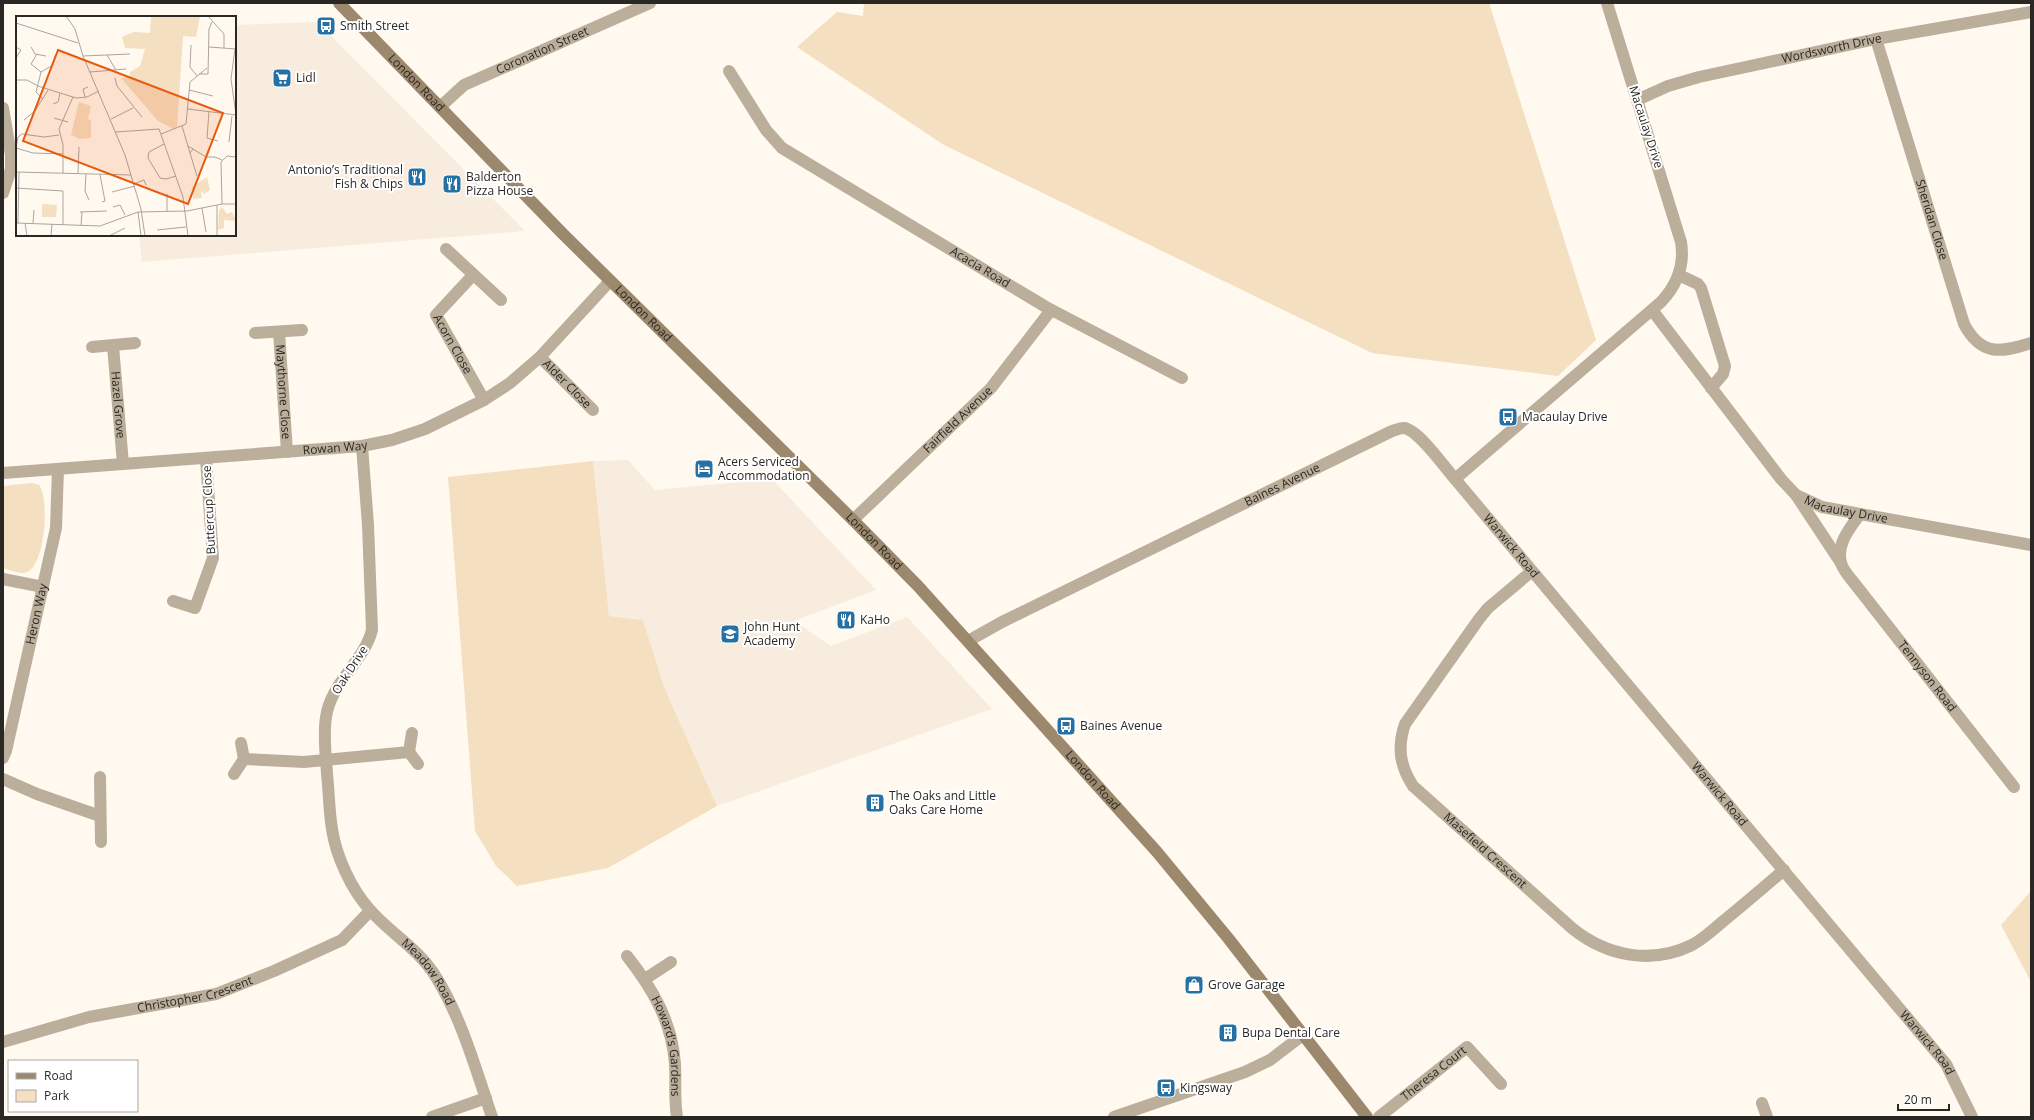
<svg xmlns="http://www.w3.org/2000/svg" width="2034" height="1120" font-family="'Open Sans',sans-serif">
<rect width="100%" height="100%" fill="#fff9f0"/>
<!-- built -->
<g fill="#f7ecdd">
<polygon points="317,22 525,231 142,262 139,235 235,235 235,25"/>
<polygon points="628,460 655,490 772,479 876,590 794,621 831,646 907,617 992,709 717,806 664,687 643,620 609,616 593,461"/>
</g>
<!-- green -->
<g fill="#f4dfc1">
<polygon points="864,3 1489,3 1596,340 1558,376 1372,353 944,145 797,47 837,12 863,16"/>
<polygon points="593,461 609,616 643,620 664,687 717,806 608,868 517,886 496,866 475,831 448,477"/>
<path d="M32,483L39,485C50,499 45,565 27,572C21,575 10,570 3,568V486Z"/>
<polygon points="2031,891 2031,982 2001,925"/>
</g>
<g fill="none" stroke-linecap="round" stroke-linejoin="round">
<!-- minor -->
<g stroke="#bbae9b" stroke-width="12">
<path id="s1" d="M1876,39L1964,324C1981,356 2000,353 2031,343"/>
<path id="s2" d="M729,71L766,130L782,148L1046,307L1182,378"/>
<path id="s3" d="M1637,100L1668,86L1699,77L1876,39L2031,12"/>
<path id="s4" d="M440,107L464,85L650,3"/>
<polyline points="3,108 11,155 11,169 3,193"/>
<polyline points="446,249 501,300"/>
<path id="s5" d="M473,275L436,315L484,400"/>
<polyline points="1679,275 1698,284 1701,288 1725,366 1723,374 1711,388"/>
<path id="s6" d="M1652,310L1781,479L1796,495L1822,507L2031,545"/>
<path id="s7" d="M279,332L287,452"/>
<polyline points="255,333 302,330"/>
<path id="s8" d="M113,346L123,464"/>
<polyline points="92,347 135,343"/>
<path id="s9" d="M540,357L593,410"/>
<path id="s10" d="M362,446L368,525L372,630C364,662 331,682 326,717C323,736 326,756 327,774C329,792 329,811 332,829C336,856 351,889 370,910C391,934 418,948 436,977C462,1019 476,1070 492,1117"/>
<path id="s11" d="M3,473L362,446L392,440L425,429L484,400L510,383L540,357L610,281"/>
<path d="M1455,479L1661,302C1677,285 1685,266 1681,242L1607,3"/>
<polyline points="1796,495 1841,563"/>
<path id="s12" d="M1860,514C1850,528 1836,544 1841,563C1843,570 1850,578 1855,584L2014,787"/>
<path id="s13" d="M853,520L991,388L1051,310"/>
<path id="s14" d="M1532,571L1488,608L1479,619L1405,724C1397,747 1400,766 1413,786L1573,929C1607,956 1651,965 1692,945C1703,939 1712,931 1721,923C1742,906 1763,888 1784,870"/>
<polyline points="3,579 43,587"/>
<polyline points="173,601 195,608 213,558 206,459"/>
<path id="s15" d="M968,641L1002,622L1392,431C1396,430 1400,428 1404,428C1419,430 1445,468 1455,479L1946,1064L1972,1117"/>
<polyline points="241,743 244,759 304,762 409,752 412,733"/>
<polyline points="409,752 418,764"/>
<path id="s16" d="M3,758L6,751L56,528L58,469"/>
<polyline points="234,774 244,759"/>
<polyline points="100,777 101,842"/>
<polyline points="3,779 37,794 100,816"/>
<path id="s17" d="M627,956C653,989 672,1022 675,1064C676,1082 674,1099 677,1117"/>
<polyline points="645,979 671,962"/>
<path id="s18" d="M3,1042L89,1017L216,994L274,971L342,940L370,911"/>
<polyline points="1762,1103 1767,1117"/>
<polyline points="432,1117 486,1098"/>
<path id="s19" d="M1379,1117L1467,1047L1501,1084"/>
</g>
<!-- tertiary -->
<polyline stroke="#bbae9b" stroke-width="12" points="1114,1117 1245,1072 1270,1060 1304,1034"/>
<!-- secondary -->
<path stroke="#9c896d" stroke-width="12" id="s20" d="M339,3L563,234L853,520L918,586L1157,852L1228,938L1367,1117"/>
</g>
<!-- icons -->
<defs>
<symbol id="bus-square" viewBox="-11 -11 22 22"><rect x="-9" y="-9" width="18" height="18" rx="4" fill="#2570a4" stroke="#fff"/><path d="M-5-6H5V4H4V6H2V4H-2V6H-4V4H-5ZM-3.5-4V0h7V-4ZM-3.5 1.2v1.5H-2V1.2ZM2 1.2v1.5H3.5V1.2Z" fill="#fff"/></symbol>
<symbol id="supermarket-square" viewBox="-11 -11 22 22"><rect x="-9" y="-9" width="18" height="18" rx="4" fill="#2570a4" stroke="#fff"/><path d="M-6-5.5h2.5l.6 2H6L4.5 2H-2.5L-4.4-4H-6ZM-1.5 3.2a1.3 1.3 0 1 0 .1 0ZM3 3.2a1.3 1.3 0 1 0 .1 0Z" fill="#fff"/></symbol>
<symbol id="restaurant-square" viewBox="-11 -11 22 22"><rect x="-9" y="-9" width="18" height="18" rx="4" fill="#2570a4" stroke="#fff"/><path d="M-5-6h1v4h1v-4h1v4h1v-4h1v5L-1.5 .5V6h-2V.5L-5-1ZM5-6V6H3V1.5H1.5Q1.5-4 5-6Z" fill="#fff"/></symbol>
<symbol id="hotel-square" viewBox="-11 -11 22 22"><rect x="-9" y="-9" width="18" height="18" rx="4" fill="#2570a4" stroke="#fff"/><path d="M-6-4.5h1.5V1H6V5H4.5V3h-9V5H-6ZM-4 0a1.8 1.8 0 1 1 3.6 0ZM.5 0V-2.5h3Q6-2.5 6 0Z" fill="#fff"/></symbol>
<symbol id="school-square" viewBox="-11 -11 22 22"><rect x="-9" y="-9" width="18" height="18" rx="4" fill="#2570a4" stroke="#fff"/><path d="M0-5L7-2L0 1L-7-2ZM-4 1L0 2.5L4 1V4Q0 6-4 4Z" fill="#fff"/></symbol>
<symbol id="building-square" viewBox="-11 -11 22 22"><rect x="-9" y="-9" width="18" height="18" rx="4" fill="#2570a4" stroke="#fff"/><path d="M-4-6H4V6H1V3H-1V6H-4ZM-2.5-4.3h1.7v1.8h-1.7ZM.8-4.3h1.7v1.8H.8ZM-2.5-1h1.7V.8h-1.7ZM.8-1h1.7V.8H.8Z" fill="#fff"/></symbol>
<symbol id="shop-square" viewBox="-11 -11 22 22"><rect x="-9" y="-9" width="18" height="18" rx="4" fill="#2570a4" stroke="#fff"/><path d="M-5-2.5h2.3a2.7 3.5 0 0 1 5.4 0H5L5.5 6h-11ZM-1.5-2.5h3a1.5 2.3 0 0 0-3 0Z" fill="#fff"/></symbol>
</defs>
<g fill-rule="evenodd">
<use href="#bus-square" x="315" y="15" width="22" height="22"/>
<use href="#supermarket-square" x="271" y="67" width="22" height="22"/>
<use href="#restaurant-square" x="406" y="166" width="22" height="22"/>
<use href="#restaurant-square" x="441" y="173" width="22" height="22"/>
<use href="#bus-square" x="1497" y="406" width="22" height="22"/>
<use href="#hotel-square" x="693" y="458" width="22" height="22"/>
<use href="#restaurant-square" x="835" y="609" width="22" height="22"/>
<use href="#school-square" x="719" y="623" width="22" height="22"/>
<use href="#bus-square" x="1055" y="715" width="22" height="22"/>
<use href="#building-square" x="864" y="792" width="22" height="22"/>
<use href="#shop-square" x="1183" y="974" width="22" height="22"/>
<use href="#building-square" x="1217" y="1022" width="22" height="22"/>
<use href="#bus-square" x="1155" y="1077" width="22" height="22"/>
</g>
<g text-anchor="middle" stroke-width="4" stroke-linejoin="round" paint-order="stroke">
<!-- poi labels -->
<g font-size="12" fill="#2a2825" stroke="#fff" text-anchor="start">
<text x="340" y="30">Smith Street</text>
<text x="296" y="82">Lidl</text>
<text x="403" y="174" text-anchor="end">Antonio’s Traditional<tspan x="403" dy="14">Fish &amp; Chips</tspan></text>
<text x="466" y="181">Balderton<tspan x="466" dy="14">Pizza House</tspan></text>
<text x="1522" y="421">Macaulay Drive</text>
<text x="718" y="466">Acers Serviced<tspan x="718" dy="14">Accommodation</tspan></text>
<text x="860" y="624">KaHo</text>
<text x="744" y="631">John Hunt<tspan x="744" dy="14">Academy</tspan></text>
<text x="1080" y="730">Baines Avenue</text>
<text x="889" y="800">The Oaks and Little<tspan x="889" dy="14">Oaks Care Home</tspan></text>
<text x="1208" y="989">Grove Garage</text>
<text x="1242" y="1037">Bupa Dental Care</text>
<text x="1180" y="1092">Kingsway</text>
</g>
<!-- street labels -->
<g font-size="12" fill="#2a2825" stroke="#fff">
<text dy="4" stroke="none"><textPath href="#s3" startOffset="202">Wordsworth Drive</textPath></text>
<text dy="4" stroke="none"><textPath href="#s4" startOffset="118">Coronation Street</textPath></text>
<text dy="4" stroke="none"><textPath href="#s20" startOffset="111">London Road</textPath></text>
<text transform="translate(1646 127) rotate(72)" y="4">Macaulay Drive</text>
<text dy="4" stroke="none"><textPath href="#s1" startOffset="189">Sheridan Close</textPath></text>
<text dy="4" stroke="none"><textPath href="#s2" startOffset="325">Acacia Road</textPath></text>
<text dy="4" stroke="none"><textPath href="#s20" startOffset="435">London Road</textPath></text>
<text dy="4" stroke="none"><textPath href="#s5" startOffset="88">Acorn Close</textPath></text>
<text dy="4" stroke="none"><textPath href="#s9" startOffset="38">Alder Close</textPath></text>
<text dy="4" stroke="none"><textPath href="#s7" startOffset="60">Maythorne Close</textPath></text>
<text dy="4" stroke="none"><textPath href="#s8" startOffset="59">Hazel Grove</textPath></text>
<text dy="4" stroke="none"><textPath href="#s13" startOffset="145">Fairfield Avenue</textPath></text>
<text dy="4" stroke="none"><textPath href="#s11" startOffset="333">Rowan Way</textPath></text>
<text dy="4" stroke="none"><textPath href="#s15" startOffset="351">Baines Avenue</textPath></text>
<text dy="4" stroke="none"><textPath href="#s6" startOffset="287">Macaulay Drive</textPath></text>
<text transform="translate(209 510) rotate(-93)" y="4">Buttercup Close</text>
<text dy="4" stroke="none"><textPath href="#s20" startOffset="759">London Road</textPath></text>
<text dy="4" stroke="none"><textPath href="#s15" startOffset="646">Warwick Road</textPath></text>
<text dy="4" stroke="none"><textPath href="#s16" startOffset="148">Heron Way</textPath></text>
<text transform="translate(350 670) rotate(-57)" y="4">Oak Drive</text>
<text dy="4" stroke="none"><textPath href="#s12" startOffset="197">Tennyson Road</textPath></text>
<text dy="4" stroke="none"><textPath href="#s20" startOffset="1083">London Road</textPath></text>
<text dy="4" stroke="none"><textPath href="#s15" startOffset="970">Warwick Road</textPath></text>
<text dy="4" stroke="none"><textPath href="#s14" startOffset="362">Masefield Crescent</textPath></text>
<text dy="4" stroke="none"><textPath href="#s10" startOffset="572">Meadow Road</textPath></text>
<text dy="4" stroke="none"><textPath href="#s18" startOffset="198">Christopher Crescent</textPath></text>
<text dy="4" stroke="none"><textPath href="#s15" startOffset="1294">Warwick Road</textPath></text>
<text dy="4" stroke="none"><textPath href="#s17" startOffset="101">Howard's Gardens</textPath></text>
<text dy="4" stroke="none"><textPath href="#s19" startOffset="70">Theresa Court</textPath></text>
</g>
</g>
<!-- overview -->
<g transform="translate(16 16)">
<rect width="220" height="220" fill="#fff9f0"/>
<path d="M135,0H184L180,21L167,20L161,111L157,113L142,105L105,62L114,61V56L124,50L129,33L109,32L106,21L118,16L134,17ZM63,86L75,90L72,103L75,104V122L64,123L55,119ZM191,161L194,174L188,178L185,174L186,182L177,183L176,171ZM26,188L41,189L40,201H26ZM206,191L211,198L216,196L220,205L208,204V212L202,214L203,194Z" fill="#f4dfc1"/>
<path fill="none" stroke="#aaa59f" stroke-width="1" d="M50,0L59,13L67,40L109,139L125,193L129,220M192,0L208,18V32M0,7L62,27M175,29L174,51L181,60M0,31L5,34L0,42M15,31L19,38L30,40M193,31L220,33M219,33L215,63L220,99M21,38L15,48L25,56M91,39L100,54M67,40L114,38M74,56L110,53M183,58H192L193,13L196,6M99,62L101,70L126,101M0,64H11L22,70L60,82L71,81L83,75M173,74L197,80M69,81L67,73L72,71M27,83L20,76L25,56L37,49L39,40M37,88L42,86L44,77M172,93L220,99M193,95L191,122L202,125M38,102L52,106M95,103L117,92M8,104L19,95L32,74M166,110L174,137M100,116L143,113L167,181L172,220M145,118L170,108L174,66L191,52M213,126L216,100M148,128L133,136L132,142L144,162L150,163L160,160M172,130L190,141H199L206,144M0,132L2,121L6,118L28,121L43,119M0,132L17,137L47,138M177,133L174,137L181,160M0,156L115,159M47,157V129L43,113L57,81M62,158L63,131M70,158L69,175L73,184M84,159L89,185L86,186M118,168L128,164L130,169M0,172L47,175V209M96,176L119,170M151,178V195M206,188L205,146L211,140L220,141M201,189V220M97,191L104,189L109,199M186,192L190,216M64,196L91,195M122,196L125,220M0,207L84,210L122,196L171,195L206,188H220M2,207L3,156M9,207L11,220M17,207L18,194M65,209L66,196M141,214L170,211M35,220L36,208M93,220L109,212"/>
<path fill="#e8590c" fill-opacity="0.15" stroke="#e8590c" stroke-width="2" d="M42,34L207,97L172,188L7,125Z"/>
<rect width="220" height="220" fill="none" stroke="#2a2825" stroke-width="2"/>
</g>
<!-- border -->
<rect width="2034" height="1120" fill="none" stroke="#2a2825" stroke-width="8"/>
<!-- legend -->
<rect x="8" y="1060" width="130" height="52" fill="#ffffff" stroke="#aaa9a8"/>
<rect x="16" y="1073" width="20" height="6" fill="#9c896d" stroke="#aaa9a8"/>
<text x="44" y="1080" font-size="12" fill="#2a2825">Road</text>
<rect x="16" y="1090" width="20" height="12" fill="#f4dfc1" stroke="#aaa9a8"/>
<text x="44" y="1100" font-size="12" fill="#2a2825">Park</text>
<!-- scale -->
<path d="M1898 1104v6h51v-6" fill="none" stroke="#2a2825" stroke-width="2"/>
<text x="1904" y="1104" font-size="12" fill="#2a2825" stroke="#ffffff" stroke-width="3" paint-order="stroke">20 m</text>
</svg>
